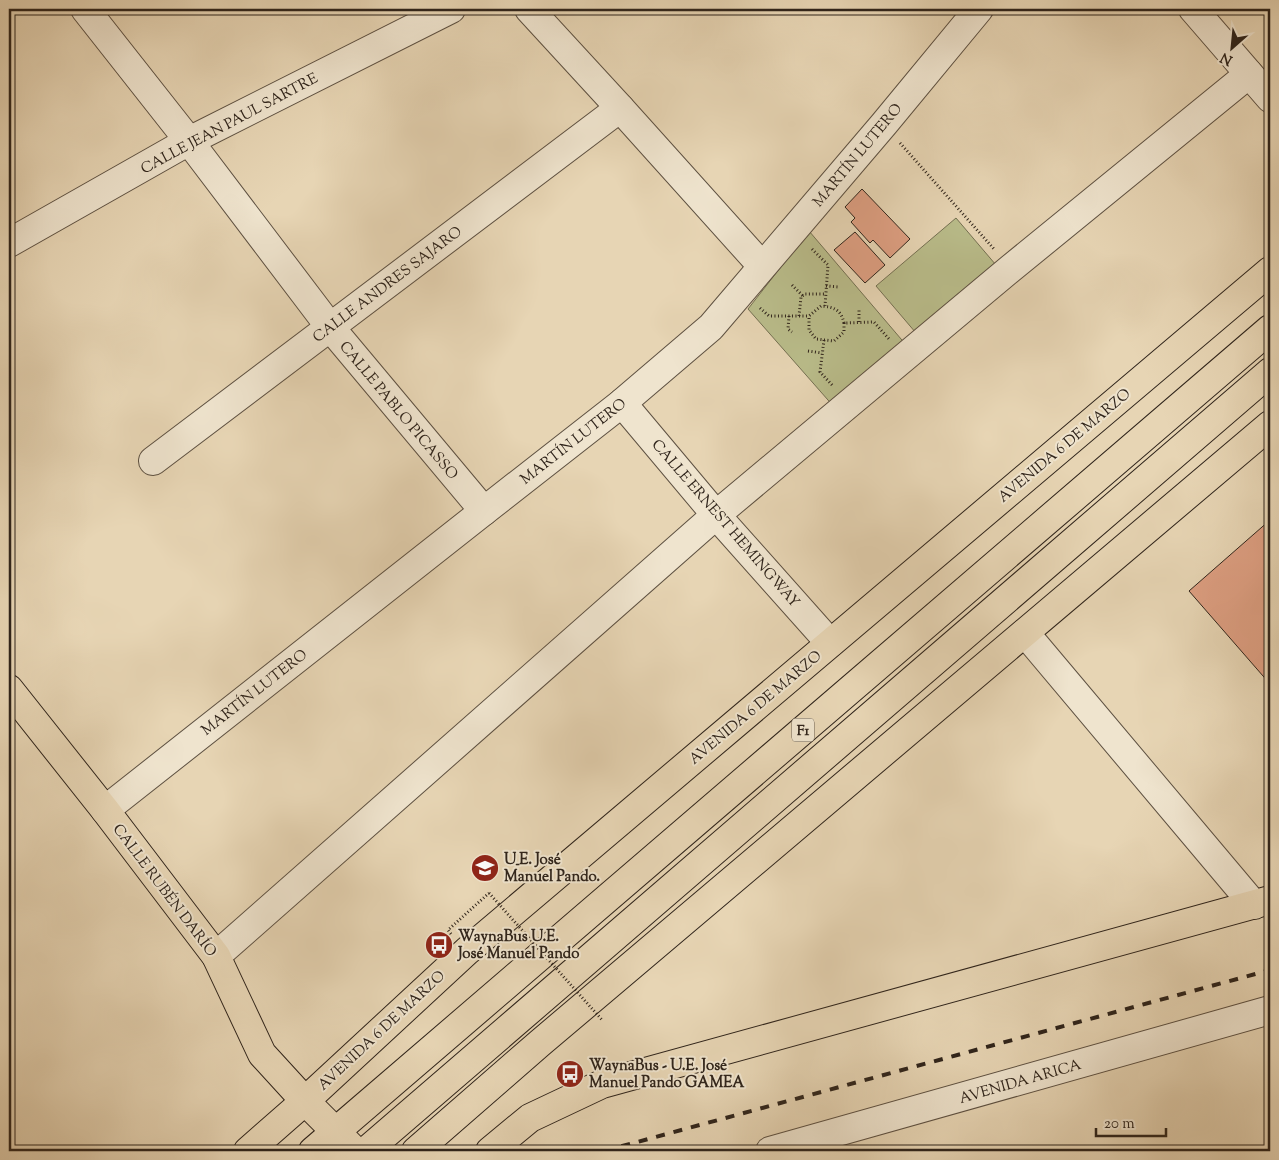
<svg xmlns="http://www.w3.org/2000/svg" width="1279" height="1160" font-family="'Sorts Mill Goudy',serif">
<rect width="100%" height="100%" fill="#e7d5b4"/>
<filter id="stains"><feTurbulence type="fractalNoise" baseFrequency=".004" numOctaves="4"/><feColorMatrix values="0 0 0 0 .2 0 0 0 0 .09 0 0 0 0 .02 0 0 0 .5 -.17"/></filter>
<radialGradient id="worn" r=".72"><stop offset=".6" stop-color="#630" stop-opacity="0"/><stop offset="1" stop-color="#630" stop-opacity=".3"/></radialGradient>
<!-- green -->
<g fill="#b9bc8a" stroke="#747052">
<polygon points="956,218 996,265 916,333 876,286"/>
<polygon points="809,231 907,346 835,408 748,309"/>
</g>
<!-- building -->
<g fill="#de9f82" stroke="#2f241b">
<polygon points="862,189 910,239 890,258 873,240 870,243 851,222 855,218 845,207"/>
<polygon points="855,232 885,265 865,283 834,250"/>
<polygon points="1270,520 1270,684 1189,591"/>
</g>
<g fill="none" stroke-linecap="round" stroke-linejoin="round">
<defs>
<g id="minor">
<polyline points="85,9 189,141 330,327 484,511"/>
<polyline points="529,9 620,108 762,266"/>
<polyline points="1193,9 1270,98"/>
<polyline points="9,243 189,141 451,9"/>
<polyline points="622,403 716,515 830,643"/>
<polyline points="153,461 620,108"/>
<polyline points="1025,633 1254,905"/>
<polyline points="105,810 484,511 622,403 711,327 884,124 979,9"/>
<polyline points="216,956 716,515 1010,269 1249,74"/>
<polyline points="770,1151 1270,1010"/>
</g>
<g id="major">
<polyline points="9,689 105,810 216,956 262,1054 305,1101 355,1151"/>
<polyline points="248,1151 305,1101 467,951 1270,271"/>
<polyline points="416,1151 540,1043 1270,425"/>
<polyline points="490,1151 530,1118 602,1084 1270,900"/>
</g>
<g id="highway">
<polyline points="313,1151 1270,329"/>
<polyline points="366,1151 1270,372"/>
</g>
</defs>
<!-- minor casing -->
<use href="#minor" stroke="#5d5041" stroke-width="30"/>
<!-- major casing -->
<use href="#major" stroke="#2f241b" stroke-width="30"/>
<!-- highway casing -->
<use href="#highway" stroke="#2f241b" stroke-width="30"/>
<!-- path -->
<g stroke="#2f241b" stroke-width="3" stroke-dasharray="1 2.5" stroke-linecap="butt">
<polyline points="900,143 994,249"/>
<polyline points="812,249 828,265 825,306"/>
<polyline points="792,285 803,296"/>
<polyline points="826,286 839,287"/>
<polyline points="760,308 769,316 809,316"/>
<polyline points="789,316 788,329 792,332"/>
<polyline points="799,316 801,297 805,294 826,294"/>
<polyline points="859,322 859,308"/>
<path d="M844,323C841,309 833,307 821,306L809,316V330L816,339L834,341L844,332V323L874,322L889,339"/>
<polyline points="824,340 820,372 833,386"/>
<polyline points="808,351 822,353"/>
<polyline points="451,934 448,930 489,893"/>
</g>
<!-- minor -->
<use href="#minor" stroke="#efe4ce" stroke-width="28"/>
<!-- major -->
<use href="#major" stroke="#e7d5b4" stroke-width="28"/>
<!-- highway -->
<use href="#highway" stroke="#e7d5b4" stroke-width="28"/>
<!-- rail -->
<polyline stroke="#2f241b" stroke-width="4" stroke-dasharray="9 9" stroke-linecap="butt" points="604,1151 1270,970"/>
<!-- path-bridge -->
<polyline stroke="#2f241b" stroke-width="3" stroke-dasharray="1 2.5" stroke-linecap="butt" points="489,893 603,1021"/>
</g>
<!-- icons -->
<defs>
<symbol id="school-disc" viewBox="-11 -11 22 22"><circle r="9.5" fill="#8f2418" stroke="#efe4ce"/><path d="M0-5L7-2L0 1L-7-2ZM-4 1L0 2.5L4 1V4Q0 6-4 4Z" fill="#fff"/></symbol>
<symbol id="bus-disc" viewBox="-11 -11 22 22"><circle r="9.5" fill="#8f2418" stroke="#efe4ce"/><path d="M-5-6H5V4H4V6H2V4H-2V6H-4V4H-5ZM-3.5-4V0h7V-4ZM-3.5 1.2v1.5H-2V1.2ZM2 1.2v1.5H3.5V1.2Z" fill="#fff"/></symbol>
</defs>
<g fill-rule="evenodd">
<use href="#school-disc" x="469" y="852" width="32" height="32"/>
<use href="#bus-disc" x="423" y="929" width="32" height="32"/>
<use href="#bus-disc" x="554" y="1058" width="32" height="32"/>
</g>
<g text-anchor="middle" stroke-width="4" stroke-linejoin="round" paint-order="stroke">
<!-- shield labels -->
<rect fill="#efe4ce" stroke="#695e51" stroke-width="1" x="792" y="718.5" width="22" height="23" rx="4"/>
<g font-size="14" font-weight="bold" fill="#2f241b">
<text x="803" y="735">F1</text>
</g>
<!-- street labels -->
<g font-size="15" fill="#2f241b" stroke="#efe4ce">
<text transform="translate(229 123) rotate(-28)" y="5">CALLE JEAN PAUL SARTRE</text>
<text transform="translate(857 155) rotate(-50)" y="5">MARTÍN LUTERO</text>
<text transform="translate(387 284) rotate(-37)" y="5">CALLE ANDRES SAJARO</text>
<text transform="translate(399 410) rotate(50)" y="5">CALLE PABLO PICASSO</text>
<text transform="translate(573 441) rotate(-38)" y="5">MARTÍN LUTERO</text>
<text transform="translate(1064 445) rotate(-40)" y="5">AVENIDA 6 DE MARZO</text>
<text transform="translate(726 523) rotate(49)" y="5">CALLE ERNEST HEMINGWAY</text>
<text transform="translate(254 692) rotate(-38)" y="5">MARTÍN LUTERO</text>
<text transform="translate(755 707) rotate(-40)" y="5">AVENIDA 6 DE MARZO</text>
<text transform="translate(165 890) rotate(53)" y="5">CALLE RUBÉN DARÍO</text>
<text transform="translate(381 1030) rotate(-43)" y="5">AVENIDA 6 DE MARZO</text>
<text transform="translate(1020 1081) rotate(-16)" y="5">AVENIDA ARICA</text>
</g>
<!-- poi labels -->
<g font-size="15" font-weight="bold" fill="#2f241b" stroke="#efe4ce" text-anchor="start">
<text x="504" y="864">U_E. José<tspan x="504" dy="17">Manuel Pando.</tspan></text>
<text x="458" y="941">WaynaBus U.E.<tspan x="458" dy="17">José Manuel Pando</tspan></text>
<text x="589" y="1070">WaynaBus - U.E. José<tspan x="589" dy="17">Manuel Pando GAMEA</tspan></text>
</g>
</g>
<!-- margin -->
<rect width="1279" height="1160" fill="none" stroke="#e7d5b4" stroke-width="30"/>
<rect x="10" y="10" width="1259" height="1140" fill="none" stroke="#2f241b" stroke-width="2.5"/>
<rect x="15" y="15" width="1249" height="1130" fill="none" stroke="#2f241b"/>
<!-- north arrow -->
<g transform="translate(1232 48) rotate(207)" stroke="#efe4ce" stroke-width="4" paint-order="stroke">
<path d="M0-4L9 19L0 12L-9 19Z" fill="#2f241b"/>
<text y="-8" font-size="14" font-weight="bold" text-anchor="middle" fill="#2f241b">N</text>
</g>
<!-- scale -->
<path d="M1096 1128v8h70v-8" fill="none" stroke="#2f241b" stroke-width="2.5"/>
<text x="1104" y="1128" font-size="15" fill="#2f241b" stroke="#efe4ce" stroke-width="4" paint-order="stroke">20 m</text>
<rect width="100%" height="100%" filter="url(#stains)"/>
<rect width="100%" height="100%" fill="url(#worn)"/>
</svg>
